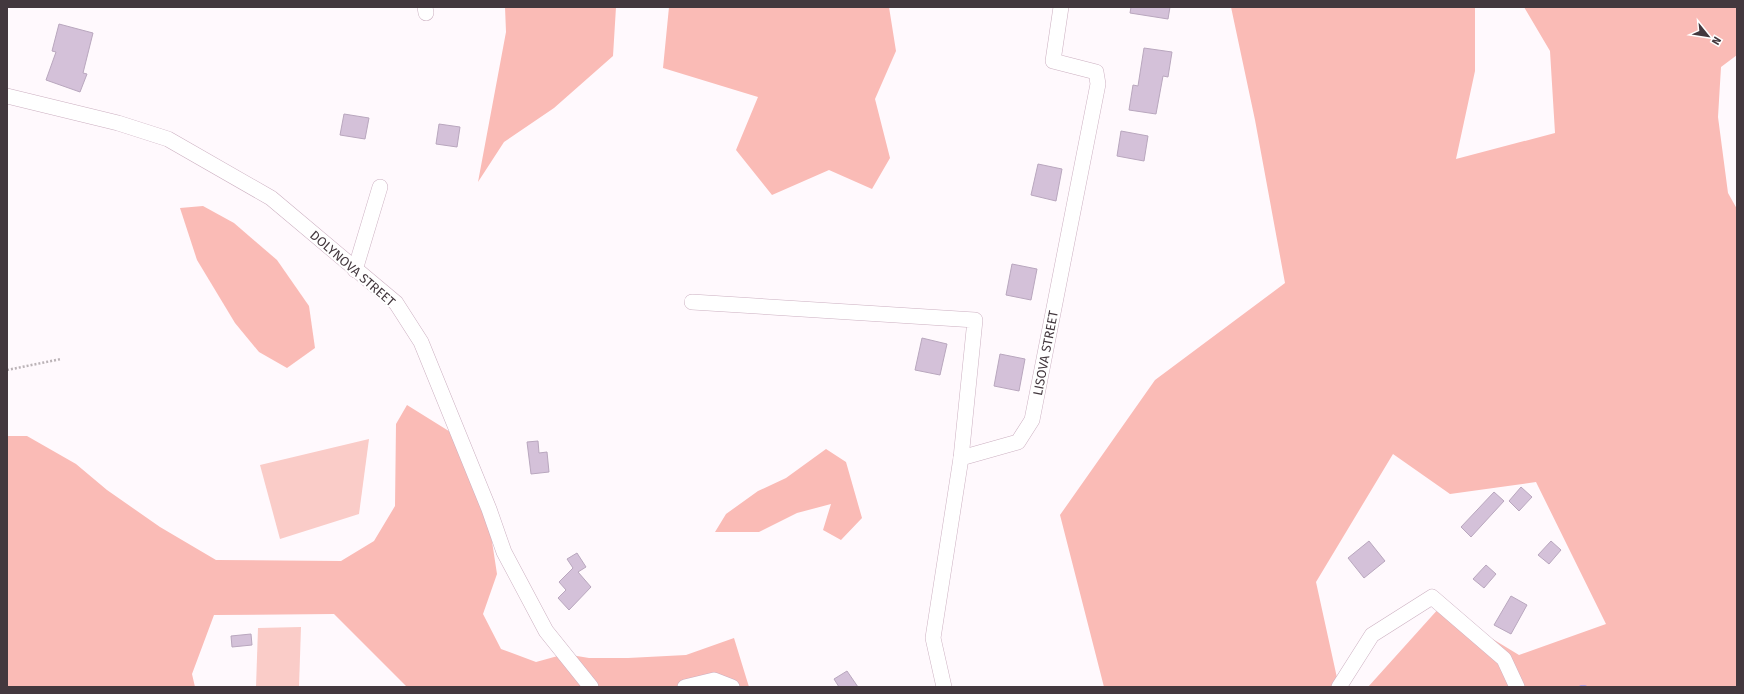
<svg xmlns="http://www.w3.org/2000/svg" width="1744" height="694" font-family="'Fira Sans',sans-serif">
<rect width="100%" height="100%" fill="#fff9fd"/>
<!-- green -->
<g fill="#faccc8">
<polygon points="369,439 359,514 280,539 260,465"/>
<polygon points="301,627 299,687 256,687 258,628"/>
</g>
<!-- forest -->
<g fill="#fabbb6">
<polygon points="505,7 616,7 613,56 554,108 504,142 478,182 506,32"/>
<polygon points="669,7 889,7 896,51 875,99 890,158 872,189 829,170 772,195 736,150 758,97 663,68"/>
<polygon points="1231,7 1475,7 1475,71 1456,159 1555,133 1550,51 1524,7 1737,7 1737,55 1721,67 1718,117 1728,193 1737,209 1737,687 1368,687 1440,607 1519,655 1606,624 1536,482 1450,494 1393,454 1316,582 1339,687 1104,687 1060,515 1155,380 1285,283 1255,120"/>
<polygon points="203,206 234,223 277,260 309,306 315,348 287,368 259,352 235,323 197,260 180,208"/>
<polygon points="407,405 460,438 486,502 497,574 483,614 501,649 536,662 565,654 589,658 628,658 686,655 734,638 749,687 407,687 334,614 214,615 192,674 195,687 7,687 7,436 27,436 76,464 107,490 160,527 216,560 341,561 374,541 395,506 396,424"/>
<polygon points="826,449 846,462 862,518 841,540 823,530 831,504 797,513 759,532 715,532 726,514 758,491 786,478"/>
</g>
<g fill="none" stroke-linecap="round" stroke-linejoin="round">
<!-- stream -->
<polyline stroke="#b6a3e3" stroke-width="4" points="1581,687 1585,687"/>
</g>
<!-- building -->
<g fill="#d4c1d9" stroke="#b9a7be">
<polygon points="1131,7 1170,7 1168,19 1130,13"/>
<polygon points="59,24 93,33 83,73 87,74 80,92 46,80 56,52 52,51"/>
<polygon points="1144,48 1172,52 1168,77 1163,76 1156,114 1129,110 1133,85 1138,86"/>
<polygon points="344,114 369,118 365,139 340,135"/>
<polygon points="439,124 460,127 457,147 436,144"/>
<polygon points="1121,131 1148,136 1144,161 1117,156"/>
<polygon points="1038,164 1062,169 1056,201 1031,195"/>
<polygon points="1012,264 1037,269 1031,300 1006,295"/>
<polygon points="922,338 947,344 940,375 915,370"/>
<polygon points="1000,354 1025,359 1019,391 994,386"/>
<polygon points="538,441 539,453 547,452 549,472 531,474 527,442"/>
<polygon points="1521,487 1532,497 1519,511 1509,501"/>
<polygon points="1494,492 1504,501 1471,537 1461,527"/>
<polygon points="1369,541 1385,561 1364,578 1348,558"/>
<polygon points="1551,541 1561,550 1549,564 1538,555"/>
<polygon points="577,553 586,567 578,572 591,587 569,610 558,598 566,590 559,582 573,568 567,559"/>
<polygon points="1486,565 1496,574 1484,588 1473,579"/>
<polygon points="1511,596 1527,605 1511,634 1494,625"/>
<polygon points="251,634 252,645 232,647 231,636"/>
<polygon points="847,671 858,687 839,687 834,679"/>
</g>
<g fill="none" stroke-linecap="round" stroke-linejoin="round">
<defs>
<g id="minor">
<polyline points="425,7 426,13"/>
<polyline points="7,96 118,123 168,139 271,198 396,303 421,342 489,509 504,552 546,631 591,687"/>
<polyline points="355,270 380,187"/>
<polyline points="692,302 975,320 961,458"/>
<polyline points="685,687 714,680 732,687"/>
<polyline points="944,687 933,638 961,458 1018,442 1032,420 1098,84 1096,72 1053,61 1061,7"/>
<polyline points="1339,687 1372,635 1432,597 1504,659 1517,687"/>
</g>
</defs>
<!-- minor casing -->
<use href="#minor" stroke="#ccb0c1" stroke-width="16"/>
<!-- path -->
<polyline stroke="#bbb3b7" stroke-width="2.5" stroke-dasharray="2 2" stroke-linecap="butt" points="7,370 61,359"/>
<!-- minor -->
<use href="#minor" stroke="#fff" stroke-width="15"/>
</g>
<g text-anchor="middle" stroke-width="4" stroke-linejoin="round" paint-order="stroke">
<!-- street labels -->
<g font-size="13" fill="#43383e" stroke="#fff">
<text transform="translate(353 268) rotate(41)" y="5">DOLYNOVA STREET</text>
<text transform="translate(1045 353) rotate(-79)" y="5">LISOVA STREET</text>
</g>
</g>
<!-- border -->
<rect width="1744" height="694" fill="none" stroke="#43383e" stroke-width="16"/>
<!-- north arrow -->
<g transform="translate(1708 36) rotate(120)" stroke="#ffffff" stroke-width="3" paint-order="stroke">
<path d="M0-3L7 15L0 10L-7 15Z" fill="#43383e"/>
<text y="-6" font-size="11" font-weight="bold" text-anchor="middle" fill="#43383e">N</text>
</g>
</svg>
